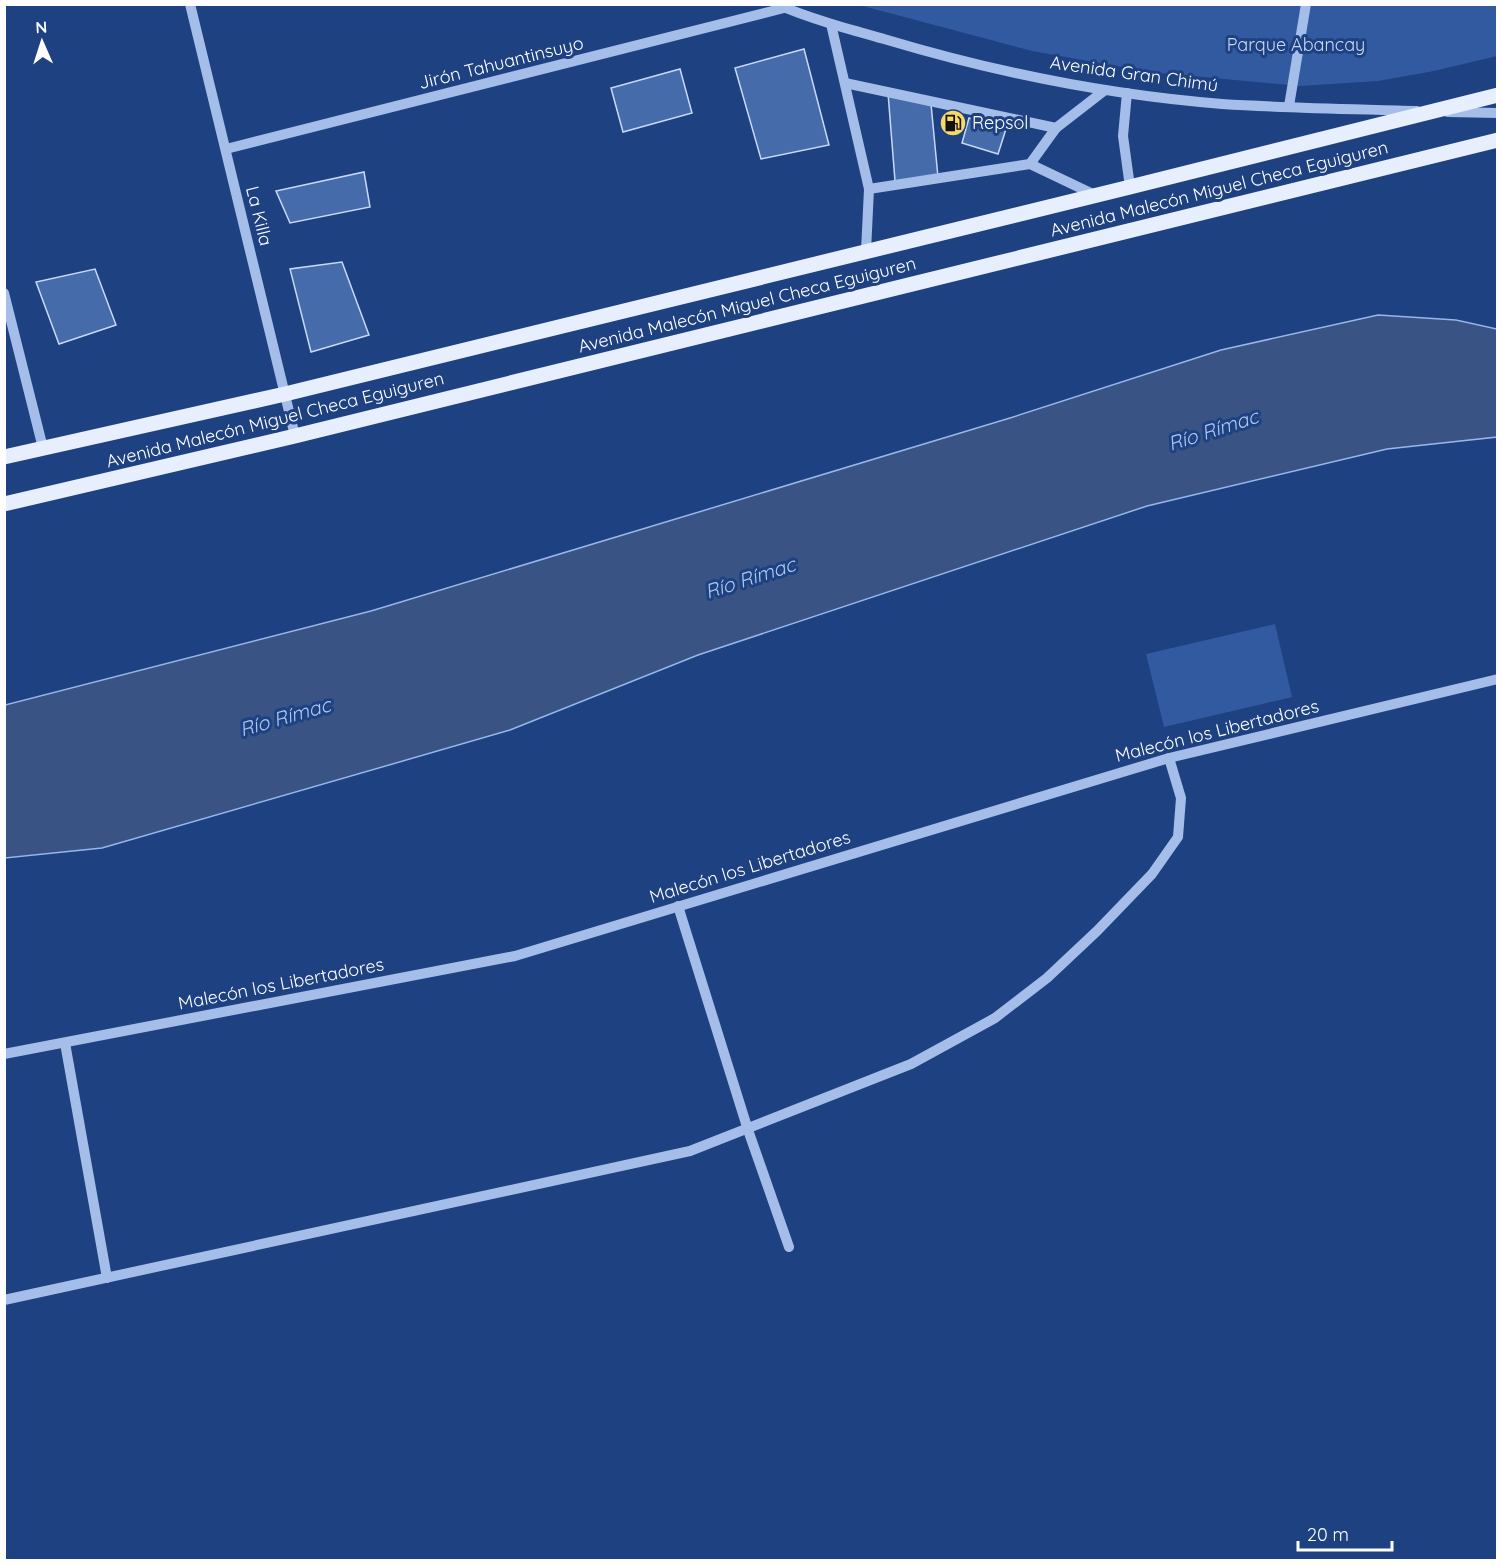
<svg xmlns="http://www.w3.org/2000/svg" width="1502" height="1565" font-family="Quicksand,sans-serif">
<rect width="100%" height="100%" fill="#1e4182"/>
<!-- green -->
<g fill="#315aa0">
<polygon points="859,5 1497,5 1497,56 1434,71 1378,81 1300,86 1150,72 1032,51"/>
<polygon points="1275,624 1292,697 1164,727 1146,654"/>
</g>
<!-- water -->
<polygon fill="#395484" stroke="#97b7eb" stroke-width="1.5" points="1378,315 1456,320 1497,329 1497,437 1387,449 1147,506 698,655 510,730 102,848 5,858 5,705 371,611 1010,418 1221,350"/>
<!-- building -->
<g fill="#466bab" stroke="#c8d9f7" stroke-width="1.5">
<polygon points="804,49 829,145 761,159 735,68"/>
<polygon points="680,69 692,113 623,132 611,88"/>
<polygon points="888,93 931,104 938,177 895,181"/>
<polygon points="969,118 1006,129 998,154 962,143"/>
<polygon points="364,172 370,207 290,223 276,191"/>
<polygon points="342,262 369,335 311,352 290,269"/>
<polygon points="95,269 116,325 59,344 36,282"/>
</g>
<g fill="none" stroke-linecap="round" stroke-linejoin="round">
<!-- minor -->
<g stroke="#a4bde9" stroke-width="10">
<polyline points="190,4 295,436"/>
<path d="M776,4C811,19 848,29 884,39C994,72 1108,95 1222,104C1287,108 1352,109 1417,111"/>
<polyline points="831,24 869,189 866,251"/>
<polyline points="845,83 1056,128 1105,90"/>
<polyline points="1127,93 1123,136 1130,187"/>
<polyline points="1289,106 1306,4"/>
<polyline points="1448,112 1498,113"/>
<polyline points="226,149 784,8"/>
<polyline points="1030,164 1056,128"/>
<polyline points="869,189 1030,164 1095,195"/>
<polyline points="4,293 43,448"/>
<polyline points="678,906 748,1130 789,1247"/>
<polyline points="65,1043 107,1278"/>
<polyline points="4,1054 515,956 1169,758 1498,679"/>
<polyline points="4,1300 690,1151 911,1064 995,1018 1047,978 1097,931 1152,874 1178,837 1181,798 1169,758"/>
</g>
<!-- major -->
<g stroke="#e7eefe" stroke-width="15">
<polyline points="4,457 285,394 1130,187 1498,95"/>
<polyline points="4,504 295,436 1498,140"/>
</g>
</g>
<!-- icons -->
<defs>
<symbol id="fuel-disc" viewBox="-11 -11 22 22"><circle r="9.5" fill="#f8d963" stroke="#1e4182"/><path d="M-5.5-6h7V0h2V4h1.3V-2.5L3-4.5l.8-.8L6-3V5H2.5V1h-1V6h-7ZM-4.2-4.7v3.2H.2V-4.7Z" fill="#111"/></symbol>
</defs>
<g fill-rule="evenodd">
<use href="#fuel-disc" x="938" y="108" width="30" height="30"/>
</g>
<g text-anchor="middle" stroke-width="6" stroke-linejoin="round" paint-order="stroke">
<!-- park labels -->
<g font-size="18" fill="#c8d9f7" stroke="#1e4182">
<text x="1296" y="51">Parque Abancay</text>
</g>
<!-- street labels -->
<g font-size="18" fill="#fff" stroke="#1e4182">
<text transform="translate(501 63) rotate(-14)" y="6">Jirón Tahuantinsuyo</text>
<text transform="translate(1134 74) rotate(8)" y="6">Avenida Gran Chimú</text>
<text transform="translate(1219 189) rotate(-14)" y="6">Avenida Malecón Miguel Checa Eguiguren</text>
<text transform="translate(259 216) rotate(76)" y="6">La Killa</text>
<text transform="translate(747 305) rotate(-14)" y="6">Avenida Malecón Miguel Checa Eguiguren</text>
<text transform="translate(275 420) rotate(-14)" y="6">Avenida Malecón Miguel Checa Eguiguren</text>
<text transform="translate(1217 731) rotate(-14)" y="6">Malecón los Libertadores</text>
<text transform="translate(750 867) rotate(-17)" y="6">Malecón los Libertadores</text>
<text transform="translate(281 984) rotate(-11)" y="6">Malecón los Libertadores</text>
</g>
<!-- poi labels -->
<g font-size="18" fill="#fff" stroke="#1e4182" text-anchor="start">
<text x="972" y="129">Repsol</text>
</g>
<!-- water labels -->
<g font-size="20" font-style="italic" fill="#afc8f1" stroke="#1e4182">
<text transform="translate(1213 430) rotate(-18)" y="7">Río Rímac</text>
<text transform="translate(750 578) rotate(-18)" y="7">Río Rímac</text>
<text transform="translate(285 717) rotate(-16)" y="7">Río Rímac</text>
</g>
</g>
<!-- border -->
<rect width="1502" height="1565" fill="none" stroke="#ffffff" stroke-width="12"/>
<!-- north arrow -->
<g transform="translate(42 42) rotate(357)" stroke="#1e4182" stroke-width="4.5" paint-order="stroke">
<path d="M0-4.5L10 22L0 15L-10 22Z" fill="#ffffff"/>
<text y="-9" font-size="16" font-weight="bold" text-anchor="middle" fill="#ffffff">N</text>
</g>
<!-- scale -->
<path d="M1298 1541v9h94v-9" fill="none" stroke="#ffffff" stroke-width="3"/>
<text x="1307" y="1541" font-size="18" fill="#ffffff" stroke="#1e4182" stroke-width="4.5" paint-order="stroke">20 m</text>
</svg>
